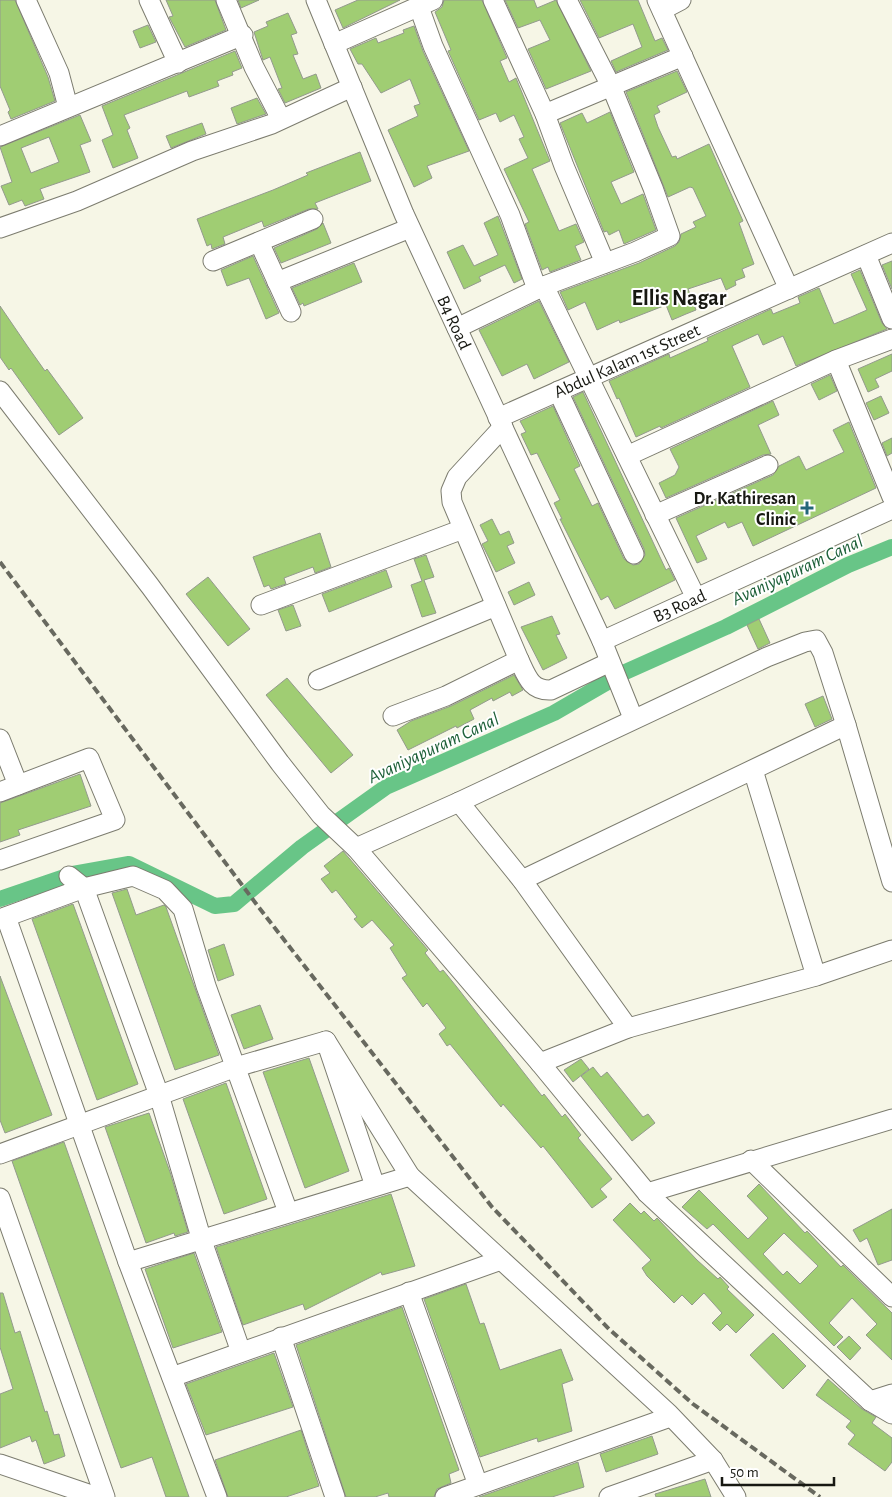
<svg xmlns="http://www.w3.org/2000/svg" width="892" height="1497" font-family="'Alegreya Sans',sans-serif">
<rect width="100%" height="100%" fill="#f6f6e6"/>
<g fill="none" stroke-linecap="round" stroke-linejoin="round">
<!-- canal -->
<polyline stroke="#68c587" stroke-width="16" points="0,899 73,874 129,864 215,906 234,904 302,847 386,787 554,713 623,673 726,627 848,565 892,547"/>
</g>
<!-- building -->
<g fill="#a0cd73" stroke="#939a8d" fill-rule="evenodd">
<polygon points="0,0 15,0 48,77 55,101 11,119 8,112 10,110 0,86"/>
<polygon points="166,0 215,0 226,30 185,47 169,17 173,16"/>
<polygon points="238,0 259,0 241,8"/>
<polygon points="358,0 400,0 343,28 335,10"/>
<polygon points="444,0 482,0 507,58 500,61 509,82 516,78 550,161 532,169 559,231 576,224 584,242 575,246 581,260 550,272 548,267 542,270 525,224 529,222 504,169 528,158 519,139 524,137 514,115 500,122 496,113 479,120 448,51 451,50 435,12 442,7"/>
<polygon points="505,0 534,0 537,8 556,0 591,71 546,89 528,49 550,40 540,20 518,28"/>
<polygon points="580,0 638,0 655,41 662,38 668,50 616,72 611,61 642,47 633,24 599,38"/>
<polygon points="288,13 297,33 291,35 298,54 293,55 303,79 316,74 321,88 285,103 278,89 282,88 270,57 263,60 254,32 268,26 266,22"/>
<polygon points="148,25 156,42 140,48 133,31"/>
<polygon points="414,26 423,51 469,151 427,166 432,178 414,187 388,130 418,116 414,106 420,104 410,79 381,93 362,64 358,64 350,49 376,38 378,43 404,33 403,30"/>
<polygon points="235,51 242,68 232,72 233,75 217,81 219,86 189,97 187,91 124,115 130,128 127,130 138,158 113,168 102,140 113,135 102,106"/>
<polygon points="677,71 687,92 657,106 660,112 654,115 658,127 672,157 676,156 677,159 709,144 743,221 739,223 754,264 742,269 745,277 735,281 736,285 726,290 721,278 688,289 696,310 686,314 672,320 666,305 620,323 619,320 597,330 585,302 568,310 560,292 639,263 675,246 679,242 681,234 696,227 693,222 706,216 693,188 690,187 668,197 626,92"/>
<polygon points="257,98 266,114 237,124 231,108"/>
<polygon points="610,112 634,172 611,182 621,204 643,194 656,230 624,244 619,230 609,235 607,231 604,232 560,123 582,113 587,123"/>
<path d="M80,115L91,141L80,145L90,172L40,189L44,199L25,206L22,200L9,205L1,186L12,182L0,147ZM49,137L59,162L31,173L21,148Z"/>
<polygon points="202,123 206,134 171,148 166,136"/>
<polygon points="360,152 371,181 315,203 318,209 309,209 264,227 262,221 223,237 225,244 212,249 211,244 207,246 197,219 273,190 308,175 306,173"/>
<polygon points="498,216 522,279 514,283 505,265 479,277 481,281 464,289 447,252 463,245 474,266 498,255 484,223"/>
<polygon points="323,223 331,243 281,263 274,248 317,229"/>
<polygon points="253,256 279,313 266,319 249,278 227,286 221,270"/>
<polygon points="892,261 892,289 882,265"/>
<polygon points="354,263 362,282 304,306 303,303 300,305 292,288"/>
<polygon points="860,270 882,323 887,329 796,366 783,336 763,345 758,334 732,346 750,387 661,428 660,426 636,437 619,398 617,399 609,381 669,354 670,358 708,341 707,338 771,309 773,314 800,303 798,297 819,288 834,324 851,317 867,310 851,274"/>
<polygon points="539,301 569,362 534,379 527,364 502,376 479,330"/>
<polygon points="0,306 28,347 45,371 47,369 83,418 59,435 11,368 9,370 0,357"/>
<polygon points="892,354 892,371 875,379 879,387 868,392 858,369"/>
<polygon points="830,375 837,391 819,400 811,384"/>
<polygon points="583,392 666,570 669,568 675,580 615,609 608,596 601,600 560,519 562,519 554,503 560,500 537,453 531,455 521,434 526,432 520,421 553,406 580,466 574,469 592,506 598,503 624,559 633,565 639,564 645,555 644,549 573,397"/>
<polygon points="881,396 889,413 874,420 866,403"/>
<polygon points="773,401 779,415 758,425 771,454 763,455 666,498 659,483 675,475 679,467 670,449"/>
<polygon points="849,422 876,488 753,546 742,522 728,528 725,522 696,536 707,559 697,563 676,518 773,475 779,466 799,456 806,470 844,452 833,430"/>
<polygon points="892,438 892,453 887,456 882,443"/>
<polygon points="492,519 500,535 509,531 514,543 507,546 515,563 496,572 482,544 488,541 480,525"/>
<polygon points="320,533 331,567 315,573 313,567 284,578 286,584 271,589 269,585 264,587 253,557"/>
<polygon points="426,555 434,577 424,580 436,613 422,617 411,585 422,581 414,559"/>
<polygon points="386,570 392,587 329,612 322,594"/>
<polygon points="208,577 250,629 228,646 186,594"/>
<polygon points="529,582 535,595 514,605 508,592"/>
<polygon points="293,605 301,626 286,631 278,610"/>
<polygon points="552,616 560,634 556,635 567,658 543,670 521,627"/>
<polygon points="759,619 770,643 758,649 747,625"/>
<polygon points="514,675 523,690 512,696 510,692 493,701 492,698 470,710 474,719 457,728 456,726 408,750 397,730 411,721 451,706"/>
<polygon points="287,678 353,755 331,773 266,695"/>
<polygon points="823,696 832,719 815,727 805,704"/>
<polygon points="80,774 91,806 18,830 20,835 0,842 0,803"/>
<polygon points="343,851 428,950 425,953 440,972 443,970 456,986 542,1096 544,1094 562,1117 565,1114 581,1135 578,1138 612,1179 600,1189 607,1197 592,1208 543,1146 541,1148 503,1104 501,1107 450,1044 447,1046 439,1034 446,1028 427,1003 423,1007 402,978 407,975 390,948 394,945 372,920 362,928 354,919 357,917 336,890 332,893 321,879 330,873 324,866"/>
<polygon points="127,889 136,915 164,905 166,907 219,1055 175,1070 112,893"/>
<polygon points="73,904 138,1084 97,1100 32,919"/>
<polygon points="224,944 234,975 218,981 208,950"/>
<polygon points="0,976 52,1115 5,1133 0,1120"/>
<polygon points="260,1005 273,1039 244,1049 231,1015"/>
<polygon points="309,1058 349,1171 305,1188 263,1072"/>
<polygon points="581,1059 589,1069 573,1082 564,1070"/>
<polygon points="593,1067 601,1077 607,1072 643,1117 648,1114 655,1123 632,1141 581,1076"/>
<polygon points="226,1083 267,1199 224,1214 183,1099"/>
<polygon points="149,1113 170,1172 188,1232 175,1236 174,1233 146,1243 105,1127"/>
<polygon points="64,1142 128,1324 189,1497 166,1497 152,1457 121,1468 24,1195 12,1161"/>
<path d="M759,1184L805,1233L807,1231L841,1267L843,1265L892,1313V1360L866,1335L877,1324L852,1298L829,1323L843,1337L834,1346L713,1224L707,1229L682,1207L699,1190L748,1239L768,1218L747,1196ZM784,1233L818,1266L800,1284L787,1271L783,1275L763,1254Z"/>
<polygon points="391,1194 415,1266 382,1275 381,1272 305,1310 303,1304 243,1325 216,1247"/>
<polygon points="630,1203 641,1214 644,1211 654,1221 657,1218 697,1260 718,1279 720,1277 729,1287 727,1289 754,1315 736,1333 727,1324 720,1331 712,1323 722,1313 704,1293 692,1305 682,1295 674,1303 647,1276 642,1268 651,1260 613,1220"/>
<polygon points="892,1209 892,1260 878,1265 867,1238 860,1242 853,1230"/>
<polygon points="194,1253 222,1332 173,1348 145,1269"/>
<polygon points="466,1284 480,1324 484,1323 500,1370 561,1349 573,1380 562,1384 572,1431 538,1442 537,1438 480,1457 424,1299"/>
<polygon points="0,1293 3,1293 15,1333 20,1331 45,1412 47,1411 54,1435 59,1434 65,1456 44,1464 36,1440 32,1442 30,1436 0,1448 0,1394 13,1389 0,1347"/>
<polygon points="402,1307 459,1470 449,1474 451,1483 437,1489 434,1497 389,1497 388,1493 375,1497 346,1497 296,1345"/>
<polygon points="773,1333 806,1366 783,1389 750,1355"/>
<polygon points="849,1336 861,1348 850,1360 837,1347"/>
<polygon points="274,1353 293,1407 206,1435 186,1384"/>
<polygon points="828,1379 862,1409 876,1417 872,1423 892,1438 892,1462 885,1471 848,1444 855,1435 846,1427 851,1421 816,1395"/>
<polygon points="301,1430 319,1486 286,1497 228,1497 215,1460"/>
<polygon points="652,1436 658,1454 606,1472 600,1454"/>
<polygon points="578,1462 584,1487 552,1497 479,1497"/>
<polygon points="705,1479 711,1497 656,1497 655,1494"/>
</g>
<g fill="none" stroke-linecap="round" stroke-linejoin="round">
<defs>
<g id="minor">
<polyline points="26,0 59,73 68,107"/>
<polyline points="149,0 178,63"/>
<polyline points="226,0 254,67 281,119"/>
<path id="s1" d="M316,0L404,214L602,641L633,718"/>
<polyline points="493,0 545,114 564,166 605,263"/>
<polyline points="657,0 789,289"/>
<polyline points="419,7 433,46 510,215 537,289"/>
<polyline points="662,10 681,0"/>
<polyline points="334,44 433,0"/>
<polyline points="545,114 683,56"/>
<polyline points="0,136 243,35"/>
<polyline points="0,228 77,201 192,151 272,124 352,87"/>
<polyline points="259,242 291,312"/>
<polyline points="866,255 892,319"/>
<polyline points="213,261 313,219"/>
<polyline points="277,282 410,228"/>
<polyline points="544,286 696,598"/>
<polyline points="457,328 544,286 635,252 670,236 653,188 612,88 567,0"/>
<polyline points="836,360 892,497"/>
<polyline points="0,391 150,586 280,763 321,815 356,848 540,1063 647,1193 870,1401 892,1414"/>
<polyline points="558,391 634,554"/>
<path id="s2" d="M498,418L892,243"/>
<path d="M503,427L457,477L451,491L452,502L519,660C527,677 531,691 551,690L610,662"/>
<polyline points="627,456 836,360 892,339"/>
<polyline points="655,515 768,465"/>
<polyline points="261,605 463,529"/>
<path id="s3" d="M602,641L892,509"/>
<polyline points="318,680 496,606"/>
<polyline points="393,716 446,696 519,660"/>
<polyline points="0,739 18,785"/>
<polyline points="753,770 816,976"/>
<polyline points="0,792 89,758 115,820 0,860"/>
<polyline points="459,802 522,880 628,1028"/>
<polyline points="356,848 459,802 767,657 805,642 816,640 823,653 846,725 892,882"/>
<polyline points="69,876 84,888 159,1095 202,1241 241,1352"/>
<polyline points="522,880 846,725"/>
<polyline points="6,917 128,1262 217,1497"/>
<polyline points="0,919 84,888 133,876 165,890 183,909 206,986 288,1212"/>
<polyline points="326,1041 410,1176 669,1414 713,1460 736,1497"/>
<polyline points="540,1063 628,1028 816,976 892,950"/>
<polyline points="0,1154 236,1067 326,1041 375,1186"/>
<polyline points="751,1160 892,1297"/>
<polyline points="647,1193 892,1119"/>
<polyline points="0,1198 105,1497"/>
<polyline points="128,1262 410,1176"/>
<polyline points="409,1292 478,1485"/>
<polyline points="281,1337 335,1497"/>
<polyline points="172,1377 501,1260"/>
<polyline points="870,1401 892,1394"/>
<polyline points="0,1464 97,1497"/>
<polyline points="445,1497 670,1417"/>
<polyline points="609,1497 713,1460"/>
</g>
</defs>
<!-- minor casing -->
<use href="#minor" stroke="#7c7c6f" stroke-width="21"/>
<!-- minor -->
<use href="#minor" stroke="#fff" stroke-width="19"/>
<!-- rail -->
<polyline stroke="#68695f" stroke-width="4" stroke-dasharray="8 4" stroke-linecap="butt" points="0,562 257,905 492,1207 609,1329 693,1404 820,1497"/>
</g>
<!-- markers -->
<path fill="#246679" stroke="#fff" stroke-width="2" d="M804.5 500.5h5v5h5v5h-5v5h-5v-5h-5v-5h5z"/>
<g text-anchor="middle" stroke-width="4" stroke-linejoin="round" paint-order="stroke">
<!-- street labels -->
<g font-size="18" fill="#171812" stroke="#fff">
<text dy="6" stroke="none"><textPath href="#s1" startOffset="351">B4 Road</textPath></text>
<text dy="6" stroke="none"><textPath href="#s2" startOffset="141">Abdul Kalam 1st Street</textPath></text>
<text dy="6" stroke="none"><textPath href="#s3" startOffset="85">B3 Road</textPath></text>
</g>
<!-- poi labels -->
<g font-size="18" font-weight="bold" fill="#171812" stroke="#fff" text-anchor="end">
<text x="796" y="504">Dr. Kathiresan<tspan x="796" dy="21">Clinic</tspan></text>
</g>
<!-- water labels -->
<g font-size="19" font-style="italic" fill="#1d6038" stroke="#fff">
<text transform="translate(797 569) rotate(-25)" y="7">Avaniyapuram Canal</text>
<text transform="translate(433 747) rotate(-25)" y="7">Avaniyapuram Canal</text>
</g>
<!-- district labels -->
<g font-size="22" font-weight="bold" fill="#171812" stroke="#fff">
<text x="679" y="305">Ellis Nagar</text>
</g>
</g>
<!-- scale -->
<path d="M722 1477v8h112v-8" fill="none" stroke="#171812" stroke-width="2.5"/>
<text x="730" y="1477" font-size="15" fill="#171812" stroke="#ffffff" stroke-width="4" paint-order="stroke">50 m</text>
</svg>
